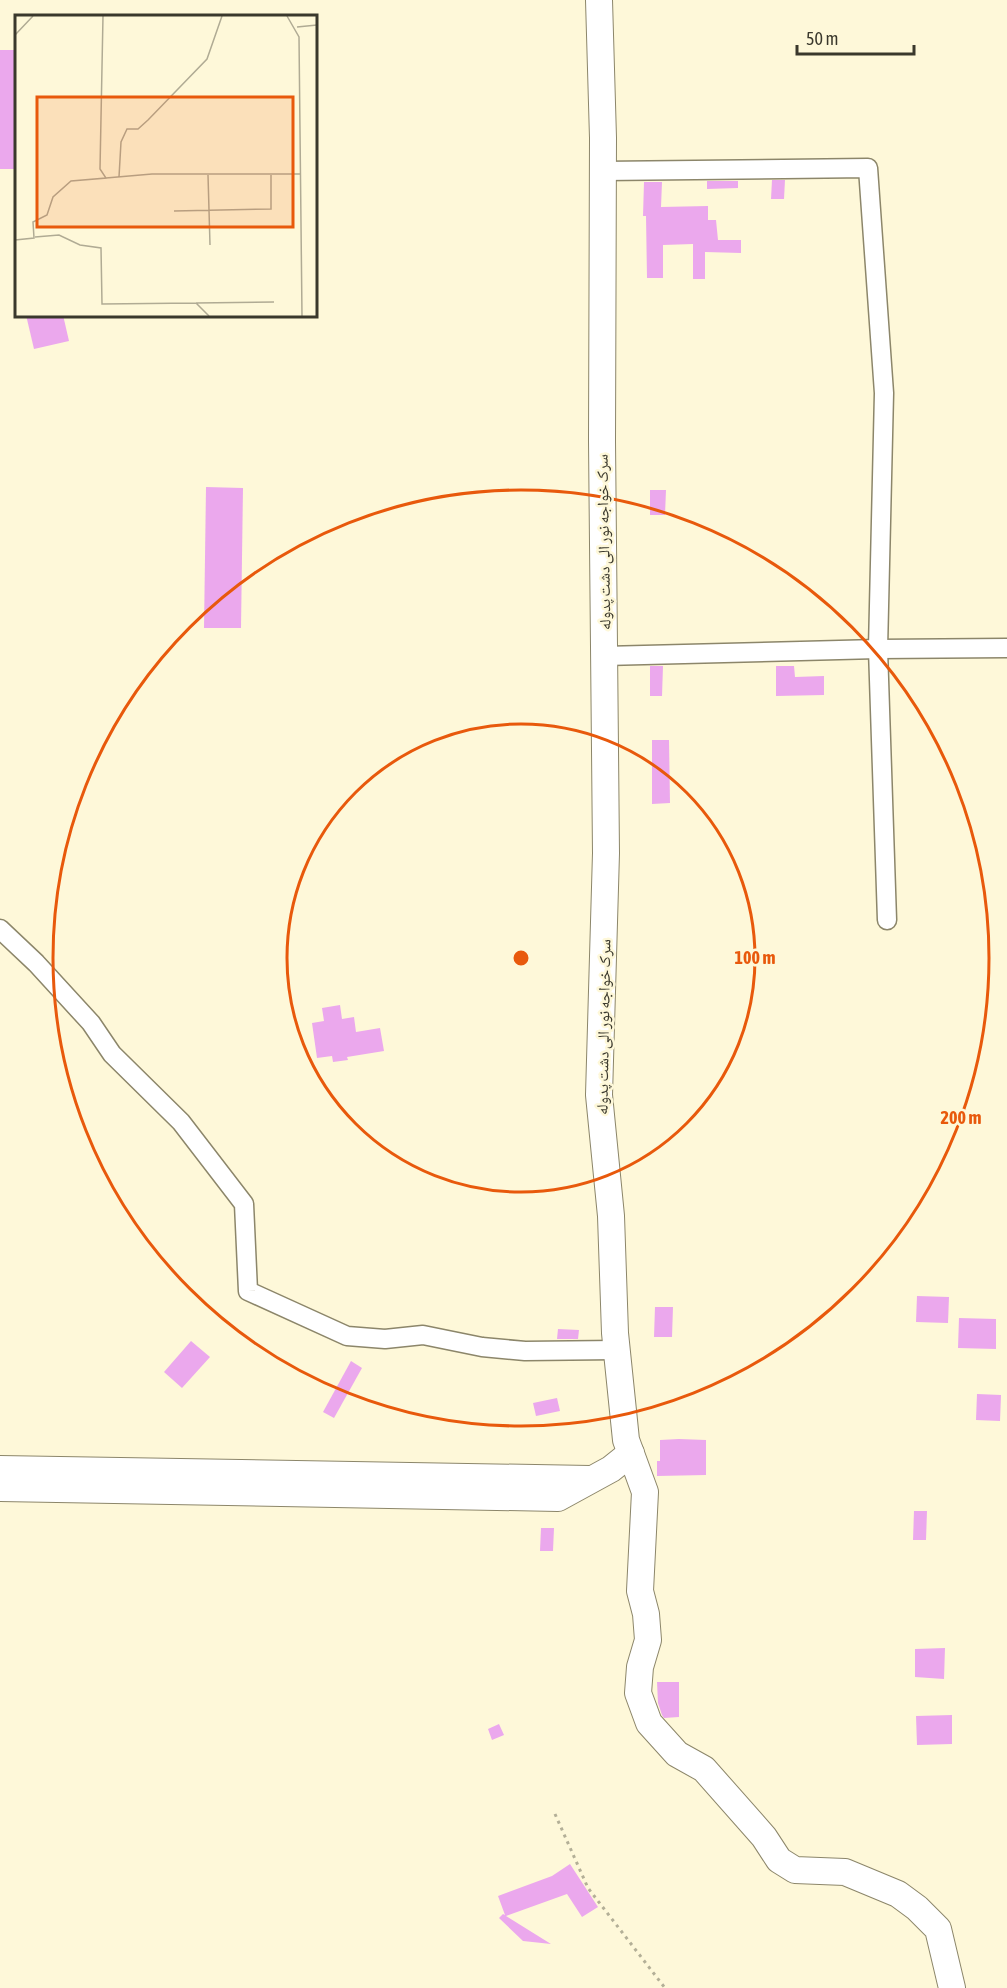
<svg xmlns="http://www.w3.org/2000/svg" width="1007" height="1988" font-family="'Asap Condensed','Noto Naskh Arabic',sans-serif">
<rect width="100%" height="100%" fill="#fef8d9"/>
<!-- building -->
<g fill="#eba8ed">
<rect x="0" y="50" width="16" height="119"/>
<polygon points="772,180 785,180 784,199 771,199"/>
<polygon points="707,181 738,181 738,188 707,189"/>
<polygon points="644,182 662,182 661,207 708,206 708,220 716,220 718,240 741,240 741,253 705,252 705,279 693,279 693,244 663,245 663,278 647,278 646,216 643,216"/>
<polygon points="26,315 63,315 69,341 34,349"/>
<polygon points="206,487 243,488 241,628 204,628"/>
<polygon points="650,490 666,490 665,515 650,515"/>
<polygon points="650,666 663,666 662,696 650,696"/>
<polygon points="776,666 794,666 795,677 824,676 824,695 776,696"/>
<polygon points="652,740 669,740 670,803 652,804"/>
<polygon points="340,1005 342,1019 354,1017 356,1032 380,1028 384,1051 347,1057 348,1060 333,1062 332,1056 317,1058 312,1023 324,1021 322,1008"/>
<polygon points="917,1296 949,1297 948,1323 916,1322"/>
<polygon points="655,1307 673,1307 672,1337 654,1337"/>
<polygon points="959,1318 996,1319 996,1349 958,1348"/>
<polygon points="558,1329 579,1330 578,1339 557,1339"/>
<polygon points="191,1341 210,1357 182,1388 164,1372"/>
<polygon points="351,1361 362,1368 334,1418 323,1412"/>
<polygon points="977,1394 1001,1395 1000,1421 976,1420"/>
<polygon points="557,1398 560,1411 536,1416 533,1403"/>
<polygon points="679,1439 706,1440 706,1475 657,1476 657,1461 660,1461 660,1440"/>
<polygon points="914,1511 927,1511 926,1540 913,1540"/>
<polygon points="541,1528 554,1528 553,1551 540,1551"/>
<polygon points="945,1648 944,1679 915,1677 915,1649"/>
<polygon points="657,1682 679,1682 679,1717 664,1718 662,1715 658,1703"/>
<polygon points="952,1715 952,1744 917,1745 916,1716"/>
<polygon points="499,1724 504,1735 492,1740 488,1729"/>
<polygon points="570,1864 598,1907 582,1917 567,1894 506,1916 551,1944 523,1941 499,1918 503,1914 505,1915 498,1896 552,1876"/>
</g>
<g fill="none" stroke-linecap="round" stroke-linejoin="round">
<defs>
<g id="street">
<polyline points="603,171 868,168 884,393 878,649 887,920"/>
<polyline points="604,656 878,649 1007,648"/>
<polyline points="0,929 36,963 91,1023 112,1054 181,1122 244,1204 248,1291 347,1336 385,1339 423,1335 482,1347 525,1351 616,1350"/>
</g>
<g id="secondary">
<polyline points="599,0 603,138 602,441 606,853 599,1095 611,1216 615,1333 626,1440 645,1492 640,1591 646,1614 648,1640 640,1667 638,1693 649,1723 677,1754 704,1769 764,1837 779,1860 795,1870 845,1872 898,1894 917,1908 938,1929 952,1988"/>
<polyline points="0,1469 590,1479"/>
<polyline points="0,1488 558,1498 611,1469 631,1453"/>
</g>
</defs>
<!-- street casing -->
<use href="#street" stroke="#8c866a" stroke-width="21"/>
<!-- secondary casing -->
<use href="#secondary" stroke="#8c866a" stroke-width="28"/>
<!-- path -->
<polyline stroke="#b3af97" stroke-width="3" stroke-dasharray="3 4.5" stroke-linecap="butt" points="555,1814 588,1888 665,1988"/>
<!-- street -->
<use href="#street" stroke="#fff" stroke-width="18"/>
<!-- secondary -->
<use href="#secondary" stroke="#fff" stroke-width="26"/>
</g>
<!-- distance rings -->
<g fill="none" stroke="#e8590c" stroke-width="3">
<circle cx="521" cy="958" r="234"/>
<circle cx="521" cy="958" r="468"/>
</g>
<g text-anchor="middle" stroke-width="5" stroke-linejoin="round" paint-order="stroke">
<!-- street labels -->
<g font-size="16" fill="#3a382c" stroke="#fef8d9">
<text transform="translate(603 542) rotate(-91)" y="6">سرک خواجه نور الی دشت پدوله</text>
<text transform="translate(603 1027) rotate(-89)" y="6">سرک خواجه نور الی دشت پدوله</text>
</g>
</g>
<!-- overview -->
<g transform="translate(15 15)">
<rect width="302" height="302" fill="#fef8d9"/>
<path fill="none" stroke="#b0ab94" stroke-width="1.5" d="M272,1L284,22L287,301M282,12L302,10M0,20L18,1M193,160L195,230M104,162L106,127L112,114H123L133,105L192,44L207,1M91,163L137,159H285M159,196L256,194V160M20,222L44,220L65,230L86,233L87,289L181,288L194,301M0,225L19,223L18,207L32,200L38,182L56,166L91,163L85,154L88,1M181,288L259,287"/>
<path fill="#e8590c" fill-opacity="0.15" stroke="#e8590c" stroke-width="3" d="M22,82H278V212H22Z"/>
<rect width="302" height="302" fill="none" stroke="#3a382c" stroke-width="3"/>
</g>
<circle cx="521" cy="958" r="9" fill="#e8590c" stroke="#fef8d9" stroke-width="3"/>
<g font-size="18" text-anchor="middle" font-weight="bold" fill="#e8590c" stroke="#fef8d9" stroke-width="5" stroke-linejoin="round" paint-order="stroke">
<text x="755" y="964">100 m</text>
<text x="961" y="1124">200 m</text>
</g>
<!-- scale -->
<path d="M797 45v9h117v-9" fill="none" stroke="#3a382c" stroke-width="3"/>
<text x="806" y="45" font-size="18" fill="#3a382c" stroke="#fef8d9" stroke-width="4.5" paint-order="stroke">50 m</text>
</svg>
